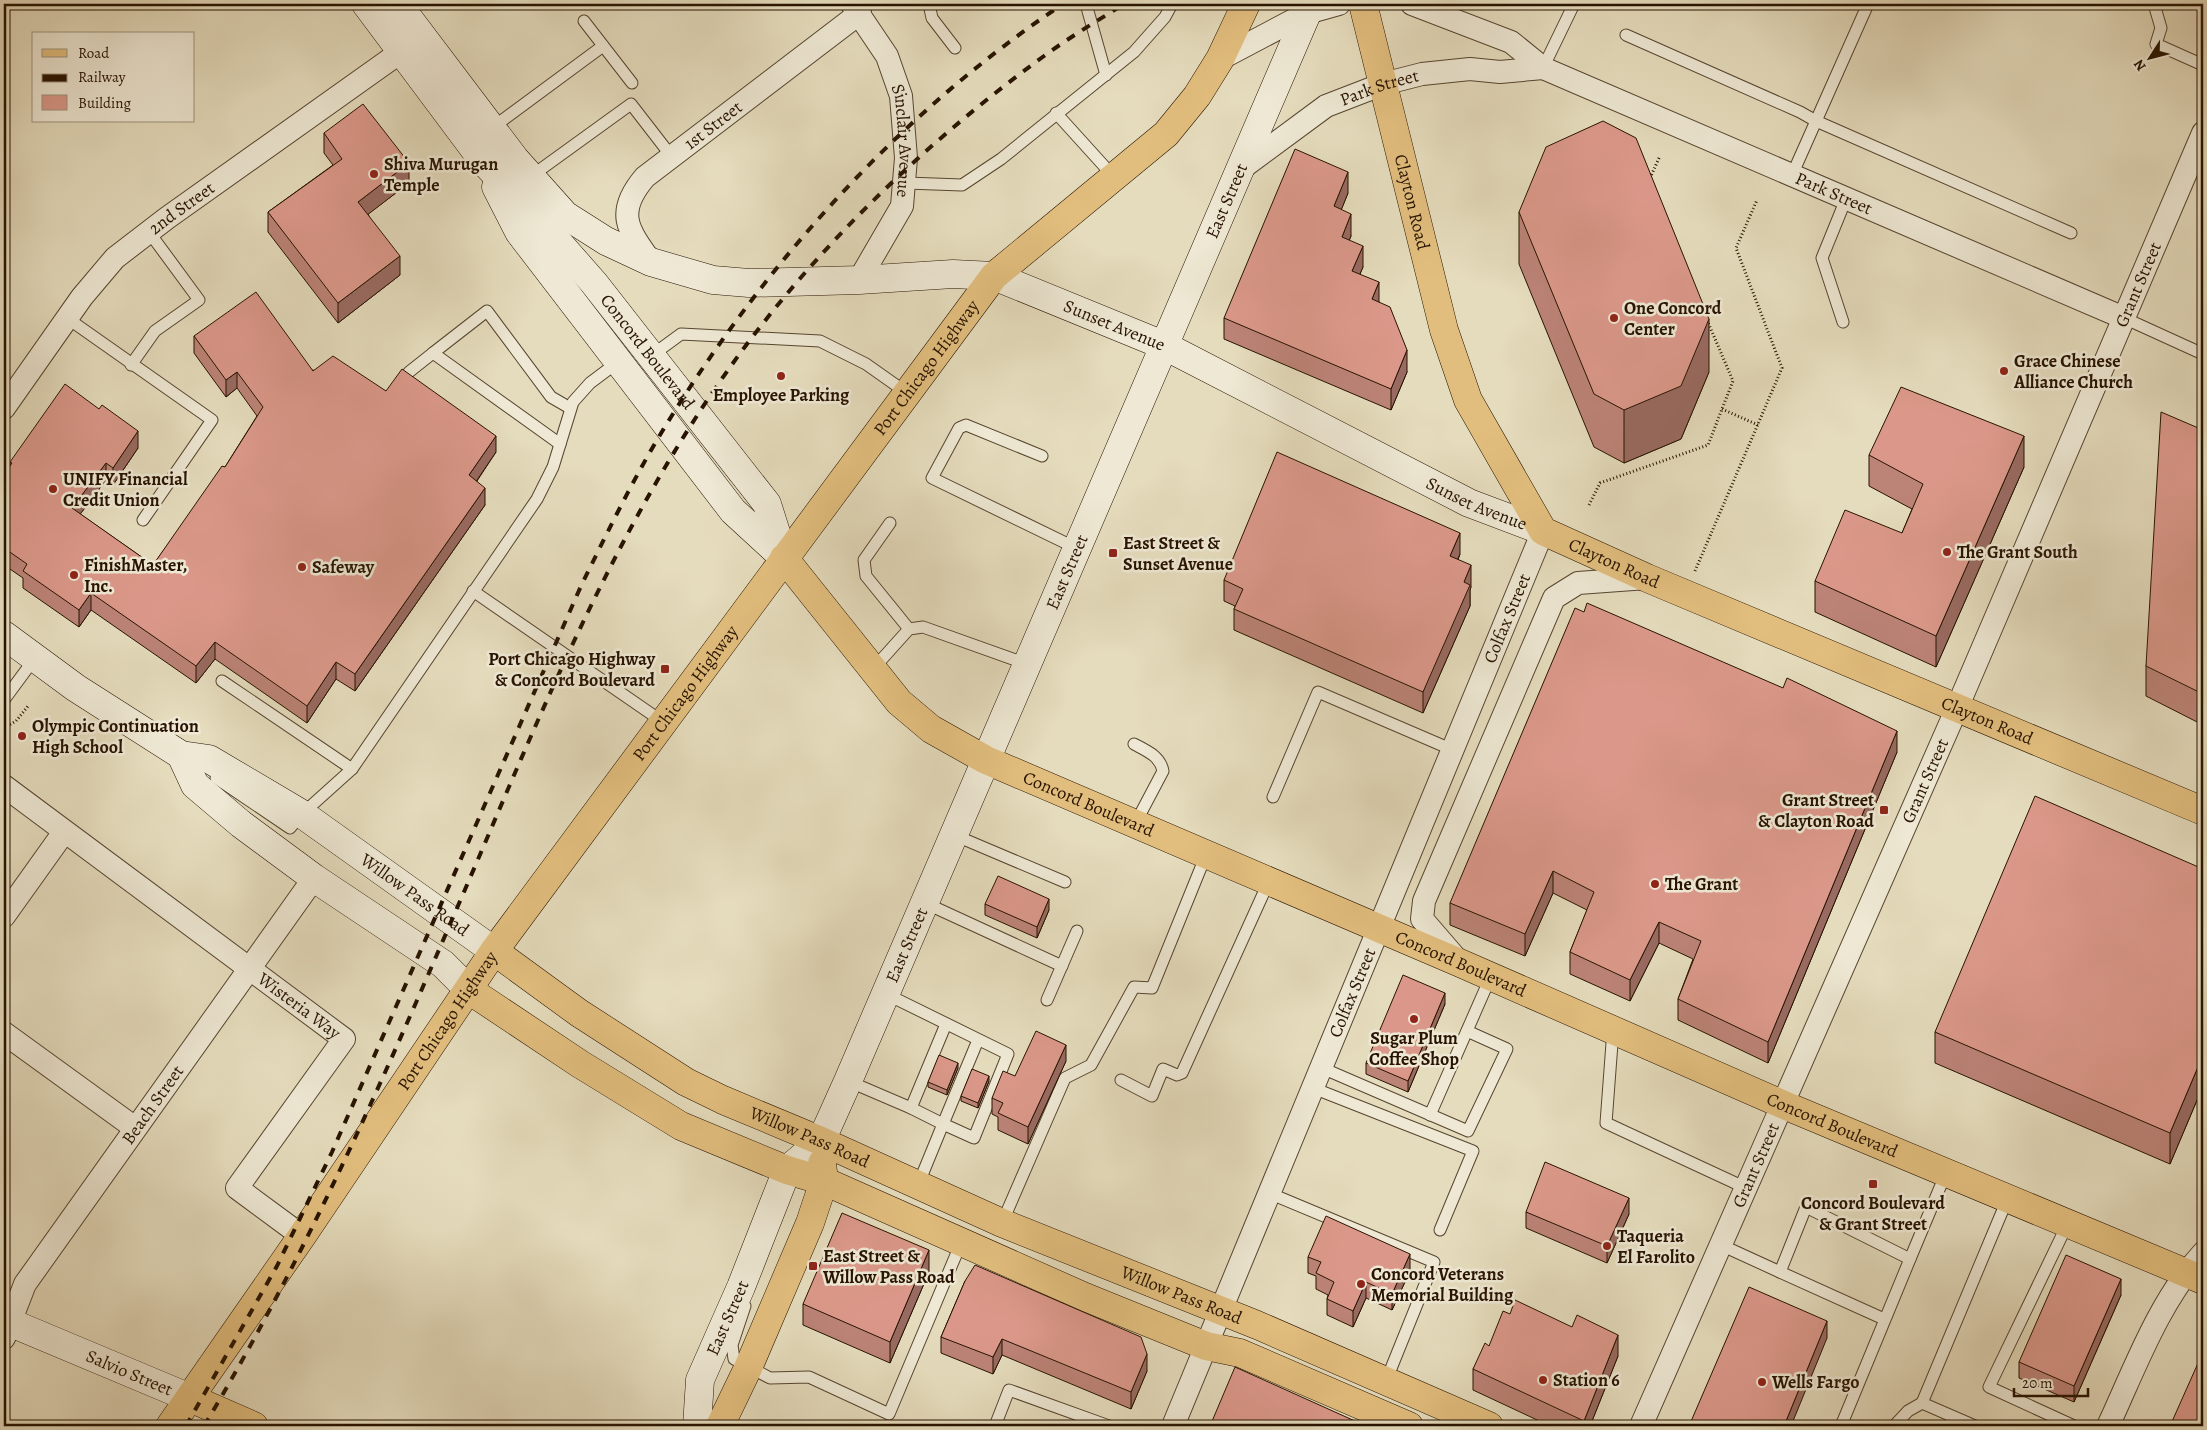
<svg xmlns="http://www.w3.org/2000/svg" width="2207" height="1430" font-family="Alegreya,serif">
<rect width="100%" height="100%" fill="#e5dcbd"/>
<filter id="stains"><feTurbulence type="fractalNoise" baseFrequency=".004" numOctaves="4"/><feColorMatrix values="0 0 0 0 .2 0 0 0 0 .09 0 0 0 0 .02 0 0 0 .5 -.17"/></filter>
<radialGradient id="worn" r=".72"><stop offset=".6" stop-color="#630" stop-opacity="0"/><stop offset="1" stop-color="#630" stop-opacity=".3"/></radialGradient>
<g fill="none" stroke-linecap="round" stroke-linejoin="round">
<defs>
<g id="lane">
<polyline points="929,4 932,18 955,48"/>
<polyline points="1086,4 1106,75"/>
<polyline points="2154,4 2161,28 2156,44 2203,65"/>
<polyline points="584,21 632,83"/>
<polyline points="1626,35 1800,112 1816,121 2071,233"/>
<polyline points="1543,68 1574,4"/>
<polyline points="1056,113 1114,177"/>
<polyline points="492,128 603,46"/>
<polyline points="1792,175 1868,4"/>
<polyline points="530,177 631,104 672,157"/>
<polyline points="906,183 962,185 1001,159 1134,52 1165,17 1172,4"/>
<polyline points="67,318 212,420 143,520"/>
<polyline points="2124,318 2203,354"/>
<polyline points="1843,322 1822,258 1846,199"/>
<polyline points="651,356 681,334 820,341 866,364 907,393"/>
<polyline points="131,365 155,331 199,300 149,232"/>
<polyline points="409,372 433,353"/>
<polyline points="560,444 433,353 487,311 551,397 570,408"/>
<polyline points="1042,456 966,425 959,428 932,478 1076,548"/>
<polyline points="890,523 864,560 866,576 909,629"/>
<polyline points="473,591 663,722"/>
<polyline points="873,669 909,629 923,627 1027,664"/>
<polyline points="222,681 352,769"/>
<polyline points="4,700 35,658"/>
<path d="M1134,744C1147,751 1160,756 1163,771L1135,824"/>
<polyline points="216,778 290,828 302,814 352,769 537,499 553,467 573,402 590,383 618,362"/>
<polyline points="1273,797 1318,692 1453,750"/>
<polyline points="954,835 1065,882"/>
<polyline points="925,903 1062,966"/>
<polyline points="884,993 1008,1054 974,1138 943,1124 978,1040"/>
<polyline points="1047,1000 1077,931"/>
<polyline points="1613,1030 1606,1123 1746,1188"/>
<polyline points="1322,1068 1468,1131 1507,1049 1467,1031"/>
<polyline points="1121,1080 1152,1096 1163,1069 1177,1075 1182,1073 1269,881"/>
<polyline points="848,1081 911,1108"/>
<polyline points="1313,1088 1473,1151 1440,1230"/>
<polyline points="1430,1115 1491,976"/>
<polyline points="918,1185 943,1124 911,1108 946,1024"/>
<polyline points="1269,1193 1434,1262 1386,1381"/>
<polyline points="1002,1223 1065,1078 1091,1065 1134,987 1152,988 1206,855"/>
<polyline points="2068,1223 1989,1387 2074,1426"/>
<polyline points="1721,1245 1780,1272"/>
<polyline points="1910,1259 1946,1173"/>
<polyline points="745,1306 732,1345 734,1359 770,1378 809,1377 889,1414 961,1243"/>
<polyline points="1922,1403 2007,1200"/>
<polyline points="995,1426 1009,1390 1109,1426"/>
<polyline points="1841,1426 1910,1259 1806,1207 1780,1272 1884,1319"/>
<polyline points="1894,1426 1908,1411 1922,1403 1975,1426"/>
</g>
<g id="street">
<path id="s1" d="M852,4L887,56L901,96L906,158L902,206L859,280"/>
<path id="s2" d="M1412,4L1511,42L1543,68L2124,318"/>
<polyline points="1220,59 1307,13 1339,4"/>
<path id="s3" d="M1238,171L1326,106L1383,84L1422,74L1470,69L1500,72L1543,68"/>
<path id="s4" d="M651,262C627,229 615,212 645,177L860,13"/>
<path id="s5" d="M4,408L82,297L115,258L167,218L402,51"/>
<path id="s6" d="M4,786L344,1039L237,1188L302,1236"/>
<polyline points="4,916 64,832"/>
<polyline points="1460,963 1422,919 1424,901 1554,598 1578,583 1647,578"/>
<polyline points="4,1033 135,1128"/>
<path id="s7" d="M4,1338L25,1284L314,878"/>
<path id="s8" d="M1173,1426L1543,531"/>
<path id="s9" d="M1641,1426L1957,708L2203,133"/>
<path d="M2108,1426C2135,1368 2159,1301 2203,1253"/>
</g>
<g id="secondary">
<path id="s10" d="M366,4L484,162L536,217L594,283L767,504L784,558"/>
<path id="s11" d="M392,4L403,11L515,159L565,215L606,241L651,262L713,280L749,283L859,280L953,274L994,276L1163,345L1469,503L1543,531"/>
<polyline points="496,187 519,232 733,511 783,557"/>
<path id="s12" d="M4,635L76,688L181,755L209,759L302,814L494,951"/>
<polyline points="181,755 195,785 241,824 314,878 443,964 469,990"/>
<path id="s13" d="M4,1320L190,1398"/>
<path id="s14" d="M697,1426L700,1380L741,1287L787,1170L821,1141L848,1081L1311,4"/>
</g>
<g id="primary">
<path id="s15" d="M1363,4L1444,330L1468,400L1543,531L1647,578L2203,811"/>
<path id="s16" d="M784,558L899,702L931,729L986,760L1460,963L1784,1105L2203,1280"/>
<path id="s17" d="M494,951L579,1013L686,1082L723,1100L821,1141L1002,1223L1257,1325L1489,1426"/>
<polyline points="469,990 580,1064 681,1126 787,1170 824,1181 1085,1297 1206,1346 1240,1353 1409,1426"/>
<polyline points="190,1398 254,1426"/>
<path id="s18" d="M170,1426L302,1236L494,951L994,276L1166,134L1197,96L1220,59L1246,4"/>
<polyline points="720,1426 748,1368 810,1223 824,1181 822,1163"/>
</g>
</defs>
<!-- lane casing -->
<use href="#lane" stroke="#56452f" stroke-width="13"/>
<!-- street casing -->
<use href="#street" stroke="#56452f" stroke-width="24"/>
<!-- secondary casing -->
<use href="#secondary" stroke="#271300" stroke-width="29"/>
<!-- primary casing -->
<use href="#primary" stroke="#271300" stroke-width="29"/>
<!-- path -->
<g stroke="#271300" stroke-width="3" stroke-dasharray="1 2.5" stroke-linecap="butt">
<polyline points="1650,178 1660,156"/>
<polyline points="1722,409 1758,425"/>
<polyline points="1589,505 1600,483 1708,445 1733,381 1707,320"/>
<polyline points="1695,571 1782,368 1736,248 1757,200"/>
<polyline points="4,728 16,721 29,705"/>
</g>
<!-- lane -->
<use href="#lane" stroke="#eee8d4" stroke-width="11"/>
<!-- street -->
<use href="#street" stroke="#eee8d4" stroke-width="22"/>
<!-- secondary -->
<use href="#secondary" stroke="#eee8d4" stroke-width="28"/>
<!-- primary -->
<use href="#primary" stroke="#e2be7e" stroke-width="28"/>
<!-- rail -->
<g stroke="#271300" stroke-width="4" stroke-dasharray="9 9" stroke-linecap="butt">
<path d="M186,1426L277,1266L332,1152L581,586C609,529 637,471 671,417C772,255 904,110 1063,4"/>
<path d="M204,1426C314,1243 395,1052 479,857C555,679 630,500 747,344C830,234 933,137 1044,56C1070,37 1097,21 1124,4"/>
</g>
</g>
<!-- wall -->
<g fill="#bc8377" stroke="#271300">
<polygon points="324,133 409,183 368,214 400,275 338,323 268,232 268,212 333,165 324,153"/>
<polygon points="1348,193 1341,210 1351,236 1349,240 1363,267 1360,274 1379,302 1407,372 1391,410 1224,339 1224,318"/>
<polygon points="1519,212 1709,372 1681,439 1624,463 1594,447 1519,264"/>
<polygon points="194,336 386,391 496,452 477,481 485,505 355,691 336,679 307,723 215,659 196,683 91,610 79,627 23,588 23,578 4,565 4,475 10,467 10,462 138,448 113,485 106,480 80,514 153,565 225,467 257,416 237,388 226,397 194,353"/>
<polygon points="2203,430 2203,725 2146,696 2146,666"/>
<polygon points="1869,455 2024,467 1936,667 1815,612 1815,581 1902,533 1912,509 1869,486"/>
<polygon points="1460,554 1458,560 1471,587 1470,590 1470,606 1423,713 1234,630 1234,609 1235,606 1224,601 1224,580"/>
<polygon points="1897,752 1768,1063 1678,1020 1678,999 1693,959 1659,943 1630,1001 1570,974 1570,952 1587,910 1553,893 1525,956 1450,925 1450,903"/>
<polygon points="2203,869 2203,1086 2170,1164 1935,1063 1935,1032"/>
<polygon points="985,904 1049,910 1037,938 985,915"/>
<polygon points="1445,1004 1408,1092 1366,1074 1366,1063"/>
<polygon points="1066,1061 1028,1144 998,1130 998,1117 992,1114 992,1098 1015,1076"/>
<polygon points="958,1068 947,1095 928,1087 928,1082"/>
<polygon points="989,1081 978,1108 961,1101 961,1096"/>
<polygon points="1526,1212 1629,1214 1607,1263 1526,1228"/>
<polygon points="1308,1257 1410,1271 1392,1310 1366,1298 1353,1327 1327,1315 1327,1299 1328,1295 1316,1289 1316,1276 1308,1273"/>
<polygon points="929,1272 890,1363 803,1325 803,1304"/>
<polygon points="965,1281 1147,1371 1131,1409 1002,1355 993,1374 941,1353 941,1337"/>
<polygon points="2121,1295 2074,1402 2019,1378 2019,1362"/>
<polygon points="1489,1346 1618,1356 1590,1426 1550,1426 1473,1390 1473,1369"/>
</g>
<!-- shaded-wall -->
<g fill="#996a61" stroke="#271300">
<polygon points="409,163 409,183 358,222 358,202"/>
<polygon points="1348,172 1348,193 1334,228 1334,206"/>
<polygon points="1351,214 1351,236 1342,259 1342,237"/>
<polygon points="1363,246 1363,267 1352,292 1352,271"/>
<polygon points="400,256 400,275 338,323 338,303"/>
<polygon points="1379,282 1379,304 1372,299"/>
<polygon points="1709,319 1709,372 1681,439 1624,463 1624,410"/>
<polygon points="1407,350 1407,372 1391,410 1391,389"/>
<polygon points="237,372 237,388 226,397 226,380"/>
<polygon points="138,431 138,448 113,485 113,468"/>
<polygon points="496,436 496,452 469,492 469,475"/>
<polygon points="2024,436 2024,467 1936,667 1936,636"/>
<polygon points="106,463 106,480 72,525 72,508"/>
<polygon points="485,488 485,505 355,691 355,674"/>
<polygon points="1460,533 1460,554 1450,577 1450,556"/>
<polygon points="1471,565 1471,587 1470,590 1470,606 1423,713 1423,692 1464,582"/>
<polygon points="91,593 91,610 79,627 79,610"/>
<polygon points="215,642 215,659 196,683 196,666"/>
<polygon points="336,662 336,679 307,723 307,706"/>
<polygon points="1897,731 1897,752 1768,1063 1768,1042"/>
<polygon points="1553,871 1553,893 1525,956 1525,934"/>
<polygon points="1049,899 1049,910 1037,938 1037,927"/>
<polygon points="1659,922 1659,943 1630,1001 1630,980"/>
<polygon points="1445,993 1445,1004 1408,1092 1408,1081"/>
<polygon points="1066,1045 1066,1061 1028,1144 1028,1127"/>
<polygon points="2203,1055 2203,1086 2170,1164 2170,1133"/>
<polygon points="958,1063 958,1068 947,1095 947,1090"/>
<polygon points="989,1076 989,1081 978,1108 978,1103"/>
<polygon points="1629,1198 1629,1214 1607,1263 1607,1246"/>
<polygon points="929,1250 929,1272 890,1363 890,1342"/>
<polygon points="1410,1254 1410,1271 1392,1310 1392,1294"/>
<polygon points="2121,1279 2121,1295 2074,1402 2074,1386"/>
<polygon points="1366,1282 1366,1298 1353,1327 1353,1311"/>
<polygon points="1827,1321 1827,1338 1791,1426 1784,1426"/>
<polygon points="1618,1335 1618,1356 1590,1426 1584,1426 1584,1421"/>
<polygon points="1002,1339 1002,1355 993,1374 993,1357"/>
<polygon points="1147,1354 1147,1371 1131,1409 1131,1392"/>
</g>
<!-- building -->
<g fill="#db988a" stroke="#271300">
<polygon points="363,104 409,163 358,202 400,256 338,303 268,212 342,159 324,133"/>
<polygon points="1603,121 1636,138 1709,319 1681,386 1624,410 1594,394 1519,212 1546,147"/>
<polygon points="1295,149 1348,172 1334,206 1351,214 1342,237 1363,246 1352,271 1379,282 1372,299 1390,307 1407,350 1391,389 1224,318"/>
<polygon points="256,292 313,371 333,356 386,391 402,369 496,436 469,475 485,488 355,674 336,662 307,706 215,642 196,666 91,593 79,610 23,571 27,564 4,548 4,475 12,463 10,462 65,384 99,409 102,405 138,431 113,468 106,463 72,508 153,565 222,466 225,467 263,407 237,372 226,380 194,336"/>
<polygon points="1901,387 2024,436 1936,636 1815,581 1845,510 1902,533 1923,484 1869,455"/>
<polygon points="2161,412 2203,430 2203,694 2146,666"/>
<polygon points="1277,452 1460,533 1450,556 1471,565 1464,582 1470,585 1423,692 1234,609 1243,589 1224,580"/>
<polygon points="1587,603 1783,688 1787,678 1897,731 1768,1042 1678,999 1701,941 1659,922 1630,980 1570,952 1594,892 1553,871 1525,934 1450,903 1575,608 1584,612"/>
<polygon points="2035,796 2203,869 2203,1055 2170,1133 1935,1032"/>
<polygon points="998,876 1049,899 1037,927 985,904"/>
<polygon points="1403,975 1445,993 1408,1081 1366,1063"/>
<polygon points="1036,1031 1066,1045 1028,1127 998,1113 1003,1103 992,1098 1003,1071 1015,1076"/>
<polygon points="939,1055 958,1063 947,1090 928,1082"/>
<polygon points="972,1069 989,1076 978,1103 961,1096"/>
<polygon points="1545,1162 1629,1198 1607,1246 1526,1212"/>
<polygon points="842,1213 929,1250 890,1342 803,1304"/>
<polygon points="1326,1216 1410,1254 1392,1294 1366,1282 1353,1311 1327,1299 1334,1282 1316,1273 1321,1262 1308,1257"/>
<polygon points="2066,1255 2121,1279 2074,1386 2019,1362"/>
<polygon points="975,1265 1141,1337 1147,1354 1131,1392 1002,1339 993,1357 941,1337 965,1281"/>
<polygon points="1749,1287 1827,1321 1784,1426 1689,1426"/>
<polygon points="1515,1300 1572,1327 1577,1315 1618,1335 1584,1421 1473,1369 1485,1343 1489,1346 1503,1311 1510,1314"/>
<polygon points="2203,1352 2203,1426 2170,1426"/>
<polygon points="1235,1367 1366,1426 1210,1426"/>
<polygon points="1949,1420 1963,1426 1946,1426"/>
</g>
<!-- markers -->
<g fill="#8f2418" stroke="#eee8d4" stroke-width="2">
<circle cx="374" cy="174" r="5"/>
<circle cx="1614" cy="318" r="5"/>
<circle cx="2004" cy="371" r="5"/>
<circle cx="781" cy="376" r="5"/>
<circle cx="53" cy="489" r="5"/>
<circle cx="1947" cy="552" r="5"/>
<rect x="1108" y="548" width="10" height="10" rx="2.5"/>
<circle cx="302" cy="567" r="5"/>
<circle cx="74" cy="575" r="5"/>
<rect x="660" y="664" width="10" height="10" rx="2.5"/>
<circle cx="22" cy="736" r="5"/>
<rect x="1879" y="805" width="10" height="10" rx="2.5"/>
<circle cx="1655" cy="884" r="5"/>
<circle cx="1414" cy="1019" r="5"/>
<rect x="1868" y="1179" width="10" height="10" rx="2.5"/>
<circle cx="1607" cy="1246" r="5"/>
<rect x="808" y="1261" width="10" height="10" rx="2.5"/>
<circle cx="1361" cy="1284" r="5"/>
<circle cx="1543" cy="1380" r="5"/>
<circle cx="1762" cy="1382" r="5"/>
</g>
<g text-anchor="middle" stroke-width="5" stroke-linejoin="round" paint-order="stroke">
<!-- street labels -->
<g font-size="18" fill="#271300" stroke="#eee8d4">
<text dy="6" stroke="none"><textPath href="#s3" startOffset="166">Park Street</textPath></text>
<text dy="6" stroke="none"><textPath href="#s4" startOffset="182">1st Street</textPath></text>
<text dy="6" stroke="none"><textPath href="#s1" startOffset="150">Sinclair Avenue</textPath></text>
<text dy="6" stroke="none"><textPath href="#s2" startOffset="464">Park Street</textPath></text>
<text dy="6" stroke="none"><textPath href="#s14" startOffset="1342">East Street</textPath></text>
<text dy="6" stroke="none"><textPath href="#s15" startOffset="204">Clayton Road</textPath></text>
<text dy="6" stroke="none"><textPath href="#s5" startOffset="270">2nd Street</textPath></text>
<text dy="6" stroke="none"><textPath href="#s9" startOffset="1245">Grant Street</textPath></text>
<text dy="6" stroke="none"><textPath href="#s11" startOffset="848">Sunset Avenue</textPath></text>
<text dy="6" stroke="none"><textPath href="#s10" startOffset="448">Concord Boulevard</textPath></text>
<text dy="6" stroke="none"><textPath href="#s18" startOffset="1301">Port Chicago Highway</textPath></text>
<text dy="6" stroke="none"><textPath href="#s11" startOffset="1252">Sunset Avenue</textPath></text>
<text dy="6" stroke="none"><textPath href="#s15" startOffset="639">Clayton Road</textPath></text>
<text dy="6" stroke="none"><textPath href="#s14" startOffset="938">East Street</textPath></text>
<text dy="6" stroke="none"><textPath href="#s8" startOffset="874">Colfax Street</textPath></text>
<text dy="6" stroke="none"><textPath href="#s18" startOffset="896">Port Chicago Highway</textPath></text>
<text dy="6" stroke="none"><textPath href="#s15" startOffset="1044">Clayton Road</textPath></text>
<text dy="6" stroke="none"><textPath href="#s9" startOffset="705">Grant Street</textPath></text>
<text dy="6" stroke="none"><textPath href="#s16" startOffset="401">Concord Boulevard</textPath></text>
<text dy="6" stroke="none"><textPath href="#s12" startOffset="489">Willow Pass Road</textPath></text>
<text dy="6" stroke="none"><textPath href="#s14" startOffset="532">East Street</textPath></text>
<text dy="6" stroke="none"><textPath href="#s16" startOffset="806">Concord Boulevard</textPath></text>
<text dy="6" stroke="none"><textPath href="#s8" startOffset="469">Colfax Street</textPath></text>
<text dy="6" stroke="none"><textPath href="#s6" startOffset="368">Wisteria Way</textPath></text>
<text dy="6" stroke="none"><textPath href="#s18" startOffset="491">Port Chicago Highway</textPath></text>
<text dy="6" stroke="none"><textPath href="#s7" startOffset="278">Beach Street</textPath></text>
<text dy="6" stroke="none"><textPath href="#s16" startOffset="1211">Concord Boulevard</textPath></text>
<text dy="6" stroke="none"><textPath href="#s17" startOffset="368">Willow Pass Road</textPath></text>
<text dy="6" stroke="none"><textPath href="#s9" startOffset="285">Grant Street</textPath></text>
<text dy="6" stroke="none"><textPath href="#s17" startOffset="772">Willow Pass Road</textPath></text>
<text dy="6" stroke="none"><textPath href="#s14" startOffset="114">East Street</textPath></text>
<text dy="6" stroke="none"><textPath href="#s13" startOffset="136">Salvio Street</textPath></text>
</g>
<!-- poi labels -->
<g font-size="18" font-weight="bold" fill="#271300" stroke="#eee8d4" text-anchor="start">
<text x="384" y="170">Shiva Murugan<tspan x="384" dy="21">Temple</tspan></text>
<text x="1624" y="314">One Concord<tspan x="1624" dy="21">Center</tspan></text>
<text x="2014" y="367">Grace Chinese<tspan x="2014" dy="21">Alliance Church</tspan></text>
<text x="781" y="401" text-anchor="middle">Employee Parking</text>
<text x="63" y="485">UNIFY Financial<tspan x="63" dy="21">Credit Union</tspan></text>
<text x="1123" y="549">East Street &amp;<tspan x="1123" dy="21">Sunset Avenue</tspan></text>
<text x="1957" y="558">The Grant South</text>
<text x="84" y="571">FinishMaster,<tspan x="84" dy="21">Inc.</tspan></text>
<text x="312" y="573">Safeway</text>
<text x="655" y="665" text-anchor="end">Port Chicago Highway<tspan x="655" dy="21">&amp; Concord Boulevard</tspan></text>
<text x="32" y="732">Olympic Continuation<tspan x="32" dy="21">High School</tspan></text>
<text x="1874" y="806" text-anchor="end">Grant Street<tspan x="1874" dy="21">&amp; Clayton Road</tspan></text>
<text x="1665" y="890">The Grant</text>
<text x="1414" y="1044" text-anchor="middle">Sugar Plum<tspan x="1414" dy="21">Coffee Shop</tspan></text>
<text x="1873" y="1209" text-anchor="middle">Concord Boulevard<tspan x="1873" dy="21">&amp; Grant Street</tspan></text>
<text x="1617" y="1242">Taqueria<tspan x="1617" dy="21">El Farolito</tspan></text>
<text x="823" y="1262">East Street &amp;<tspan x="823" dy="21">Willow Pass Road</tspan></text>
<text x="1371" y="1280">Concord Veterans<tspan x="1371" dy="21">Memorial Building</tspan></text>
<text x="1553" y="1386">Station 6</text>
<text x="1772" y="1388">Wells Fargo</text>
</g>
</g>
<!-- margin -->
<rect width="2207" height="1430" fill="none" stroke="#e5dcbd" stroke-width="20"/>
<rect x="5" y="5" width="2197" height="1420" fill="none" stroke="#271300" stroke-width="2.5"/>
<rect x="10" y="10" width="2187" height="1410" fill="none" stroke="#271300"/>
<!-- legend -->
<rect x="32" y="32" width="162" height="90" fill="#eee8d4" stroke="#9e937f"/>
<rect x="42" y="49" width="25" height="8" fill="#e2be7e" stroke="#9e937f"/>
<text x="78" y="58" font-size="15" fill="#271300">Road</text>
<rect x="42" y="74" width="25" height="8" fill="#271300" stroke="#9e937f"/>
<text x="78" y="82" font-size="15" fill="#271300">Railway</text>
<rect x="42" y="95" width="25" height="15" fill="#db988a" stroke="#9e937f"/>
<text x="78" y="108" font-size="15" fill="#271300">Building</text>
<!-- north arrow -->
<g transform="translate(2150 58) rotate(234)" stroke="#eee8d4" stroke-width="4" paint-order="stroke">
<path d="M0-4L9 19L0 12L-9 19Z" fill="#271300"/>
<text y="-8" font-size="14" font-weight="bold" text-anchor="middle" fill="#271300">N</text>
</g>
<!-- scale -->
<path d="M2014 1388v8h74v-8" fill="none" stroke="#271300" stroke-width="2.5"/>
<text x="2022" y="1388" font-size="15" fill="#271300" stroke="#eee8d4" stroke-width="4" paint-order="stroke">20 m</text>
<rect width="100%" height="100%" filter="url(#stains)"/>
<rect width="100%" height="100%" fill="url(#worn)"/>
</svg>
